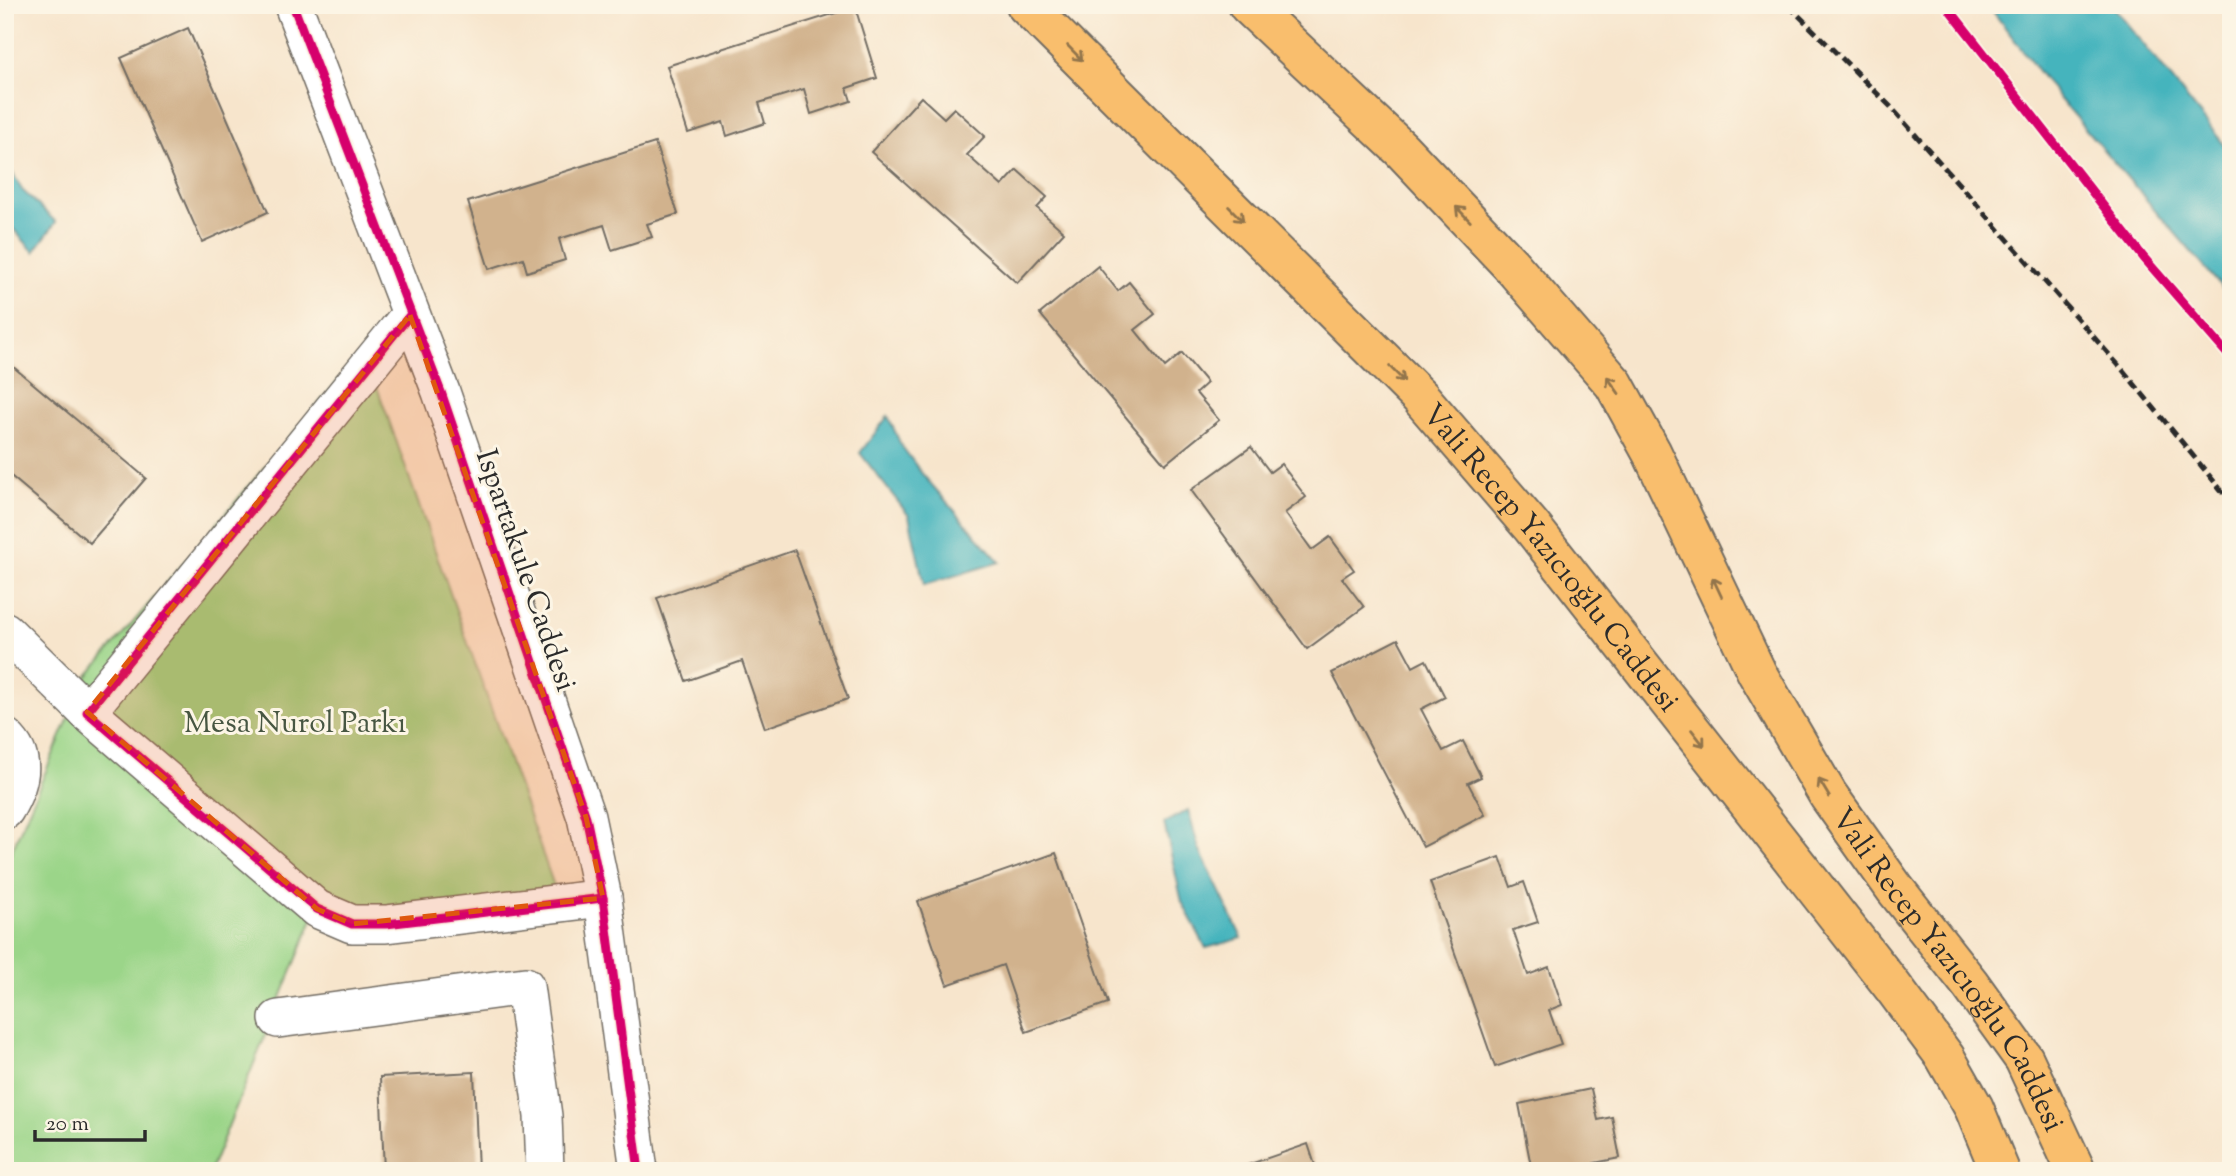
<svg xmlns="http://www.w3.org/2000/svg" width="2236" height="1176" font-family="'Sorts Mill Goudy',serif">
<rect width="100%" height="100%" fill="#fcf5e5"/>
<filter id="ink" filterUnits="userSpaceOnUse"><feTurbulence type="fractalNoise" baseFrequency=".0143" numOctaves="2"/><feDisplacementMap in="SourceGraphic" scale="14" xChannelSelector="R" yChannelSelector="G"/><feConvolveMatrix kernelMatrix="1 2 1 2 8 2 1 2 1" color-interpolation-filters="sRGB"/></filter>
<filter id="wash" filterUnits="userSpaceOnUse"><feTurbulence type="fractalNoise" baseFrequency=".00686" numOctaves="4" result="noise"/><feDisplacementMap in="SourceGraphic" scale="28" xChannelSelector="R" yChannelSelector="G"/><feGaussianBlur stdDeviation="1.57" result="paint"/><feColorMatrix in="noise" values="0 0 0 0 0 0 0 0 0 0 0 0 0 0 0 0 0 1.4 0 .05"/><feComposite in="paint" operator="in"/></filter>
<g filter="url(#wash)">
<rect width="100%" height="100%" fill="#f7e5cc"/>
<!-- green -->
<polygon fill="#9bd589" stroke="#63805a" stroke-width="2" points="364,350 560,903 317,909 210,1171 5,1171 5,866 86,678"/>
<!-- water -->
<g fill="#45b4bd" stroke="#387074" stroke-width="2">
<polygon points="1988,5 2112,5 2231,153 2231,298 2058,97"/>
<polygon points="5,160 22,190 56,222 34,252 5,220"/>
<polygon points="888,416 901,445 923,475 1000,562 924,585 909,516 860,453"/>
<polygon points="1188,810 1199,849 1242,938 1206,948 1182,902 1164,823"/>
</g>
<g id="blocks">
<!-- building -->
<g fill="#d1b28d">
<polygon points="855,7 877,78 847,88 851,101 811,114 804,89 759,103 765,123 727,136 723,122 688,133 667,66"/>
<polygon points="188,28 268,212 202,242 121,58"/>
<polygon points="921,97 944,118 954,108 985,136 967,155 1002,186 1017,170 1047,197 1037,208 1064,232 1017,283 871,152"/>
<polygon points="655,143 678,214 647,224 652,237 612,250 604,225 559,239 565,260 527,272 523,258 489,269 468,202"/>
<polygon points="1098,266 1118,291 1129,282 1155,314 1135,330 1165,367 1182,353 1207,383 1196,393 1219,420 1165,464 1040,314"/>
<polygon points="5,360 146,478 90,543 5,471"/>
<polygon points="1251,447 1270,472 1281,464 1306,497 1285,513 1312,550 1330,537 1354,570 1342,578 1364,607 1307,649 1191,490"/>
<polygon points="795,550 848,699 765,728 742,661 686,681 657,598"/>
<polygon points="1398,639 1413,667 1426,660 1445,697 1421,709 1443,751 1463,741 1481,777 1468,783 1485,815 1423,847 1332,673"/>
<polygon points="1056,853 1108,1003 1026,1032 1003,965 947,985 918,901"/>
<polygon points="1500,857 1511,887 1524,882 1538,922 1513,930 1528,975 1549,967 1562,1005 1549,1010 1561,1044 1495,1067 1430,882"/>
<polygon points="474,1072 478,1171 384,1171 380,1077"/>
<polygon points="1591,1089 1598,1120 1612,1117 1620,1158 1594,1163 1596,1171 1532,1171 1519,1104"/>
<polygon points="1308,1144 1317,1171 1233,1171 1233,1170"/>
</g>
</g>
</g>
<g filter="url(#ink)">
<use href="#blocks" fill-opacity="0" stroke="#726c63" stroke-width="2"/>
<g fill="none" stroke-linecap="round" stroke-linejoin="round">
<defs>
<g id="minor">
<polyline points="293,5 441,392 586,817 603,898 639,1171"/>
<polyline points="410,315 87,712 317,909 352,924 386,924 603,898"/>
<polyline points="5,631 87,712"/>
<path d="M5,737C29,759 19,787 5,810"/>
<polyline points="278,1019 525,986 543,1116 545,1171"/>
</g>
<g id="major">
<path id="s1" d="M1026,5L1420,397L1531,526L1893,987L1945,1057L1974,1108L2000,1171"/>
<path id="s2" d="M1248,5L1401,149L1510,264L1614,384L1652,453L1757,673L1828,795L1895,889L1970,984L2024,1059L2076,1171"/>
</g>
</defs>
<!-- minor casing -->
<use href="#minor" stroke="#726c63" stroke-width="40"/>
<!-- major casing -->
<use href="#major" stroke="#726c63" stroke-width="42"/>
<!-- minor -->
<use href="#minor" stroke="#fff" stroke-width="37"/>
<!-- major -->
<use href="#major" stroke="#f9be6d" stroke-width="38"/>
<!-- rail -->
<polyline stroke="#2b2b2b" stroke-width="5" stroke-dasharray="10 5" stroke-linecap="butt" points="1788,5 1891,107 2122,369 2231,502"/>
<defs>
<g id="cycleway">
<polyline points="293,5 441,392 586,817 603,898 639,1171"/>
<polyline points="1946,5 2144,258 2231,358"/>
<polyline points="410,315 87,712 317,909 352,924 386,924 603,898"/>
</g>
</defs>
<!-- cycleway casing -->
<use href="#cycleway" stroke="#fcf5e5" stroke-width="13"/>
<!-- cycleway -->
<use href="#cycleway" stroke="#d6006c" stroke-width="9"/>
</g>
<!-- one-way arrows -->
<defs><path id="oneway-shaft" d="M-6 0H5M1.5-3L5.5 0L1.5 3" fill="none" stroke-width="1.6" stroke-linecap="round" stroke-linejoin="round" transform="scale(1.75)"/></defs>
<g stroke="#92744c">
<use href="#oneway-shaft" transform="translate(1075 53) rotate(45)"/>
<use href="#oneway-shaft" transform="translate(1236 214) rotate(45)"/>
<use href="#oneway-shaft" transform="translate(1463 214) rotate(-134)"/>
<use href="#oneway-shaft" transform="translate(1397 374) rotate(45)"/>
<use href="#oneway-shaft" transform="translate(1613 385) rotate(-125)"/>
<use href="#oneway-shaft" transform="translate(1717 587) rotate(-115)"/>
<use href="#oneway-shaft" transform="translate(1698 738) rotate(52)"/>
<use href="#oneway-shaft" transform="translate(1824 788) rotate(-121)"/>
</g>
</g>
<!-- marked area -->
<path fill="#df570e" fill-opacity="0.2" stroke="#df570e" stroke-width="5" stroke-dasharray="14 9" stroke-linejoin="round" d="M410,315L586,817L603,898L352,924L317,909L87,712Z"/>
<g text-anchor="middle" stroke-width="6" stroke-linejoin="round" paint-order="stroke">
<!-- street labels -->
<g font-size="30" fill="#2b2b2b" stroke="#fcf5e5">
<text dy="10" stroke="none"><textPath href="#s1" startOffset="763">Vali Recep Yazıcıoğlu Caddesi</textPath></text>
<text transform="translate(527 570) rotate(71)" y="10">Ispartakule Caddesi</text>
<text dy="10" stroke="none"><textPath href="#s2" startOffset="1204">Vali Recep Yazıcıoğlu Caddesi</textPath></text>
</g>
<!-- park labels -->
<g font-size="30" fill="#475642" stroke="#fcf5e5">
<text x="295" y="732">Mesa Nurol Parkı</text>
</g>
</g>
<!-- margin -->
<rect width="2236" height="1176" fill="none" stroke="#fcf5e5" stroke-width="28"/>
<!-- scale -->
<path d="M35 1130v10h110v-10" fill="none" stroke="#2b2b2b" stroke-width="3.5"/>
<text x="46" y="1130" font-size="21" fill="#2b2b2b" stroke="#fcf5e5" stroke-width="5" paint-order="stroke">20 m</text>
</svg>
